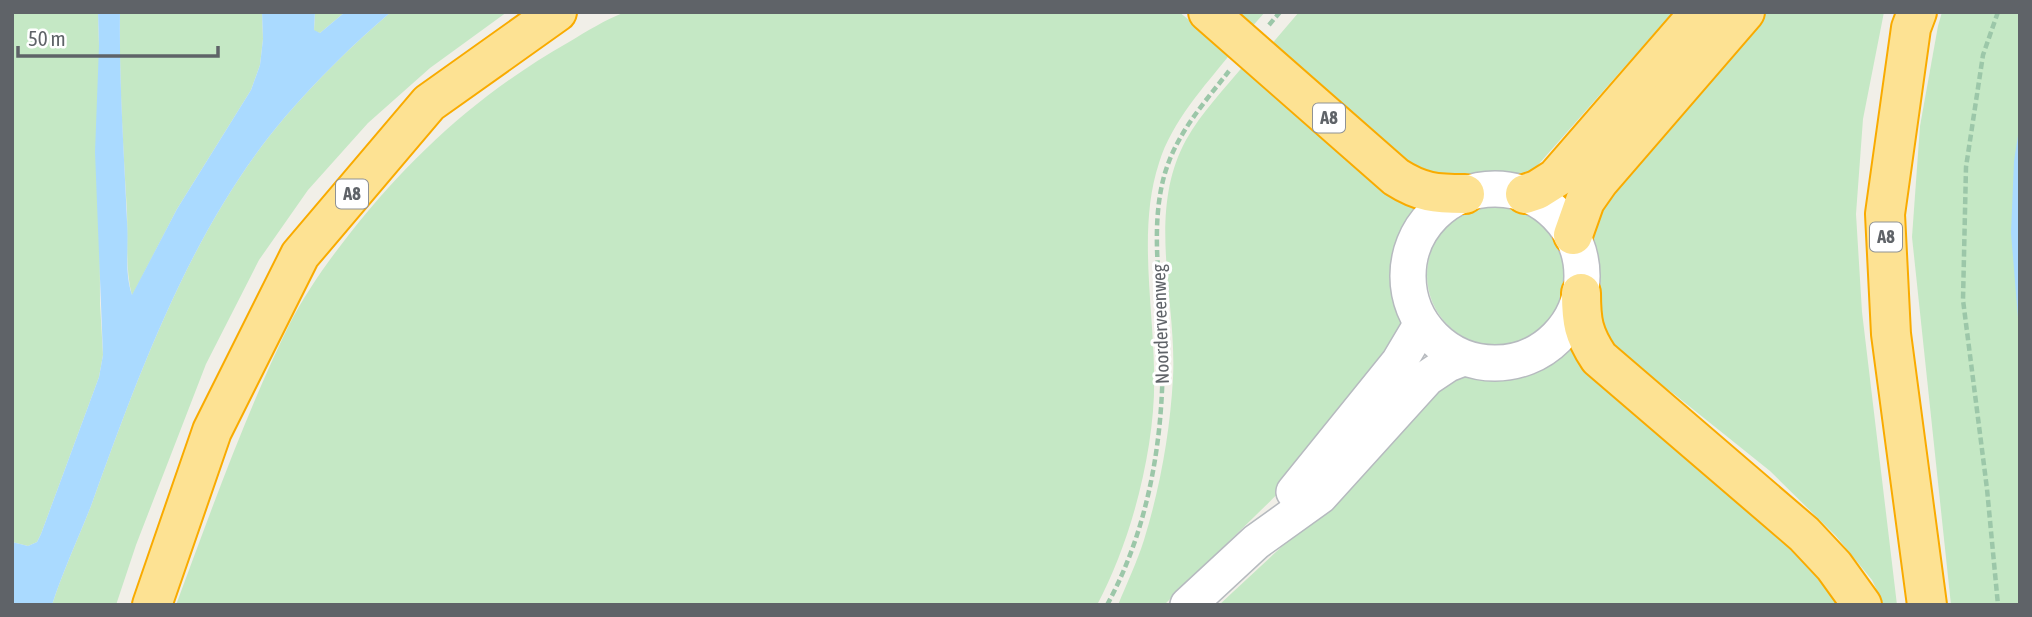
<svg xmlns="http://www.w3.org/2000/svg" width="2032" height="617" font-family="'Asap Condensed',sans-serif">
<rect width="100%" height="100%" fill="#f1efe8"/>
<!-- green -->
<g fill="#c5e8c5">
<polygon points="12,12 98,12 99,46 100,303 103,355 99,377 41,534 37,542 28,546 12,542"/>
<path d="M120,12H262L263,39L260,65L251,90L177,209L132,296C125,268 128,240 127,211C123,145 119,79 120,12Z"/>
<polygon points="315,12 345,12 320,33 314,31"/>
<path d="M391,12H507L430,68L368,123L308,190L259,260L206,364L136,545L116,605H52C63,571 78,539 91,506C139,373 192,226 285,117C317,80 353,44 391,12Z"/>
<path d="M625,12H1179L1231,53C1204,87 1172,121 1159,163C1138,226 1153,304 1154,369C1157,443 1132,540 1097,605H176C211,511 245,415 289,325C306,292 328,261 351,232C414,153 481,92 569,42C587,31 605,20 625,12Z"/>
<polygon points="1229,12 1265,12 1250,29"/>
<polygon points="1299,12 1673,12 1522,183 1508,180 1472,183 1451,181 1403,162 1270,46"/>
<polygon points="1765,12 1884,12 1863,119 1856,214 1862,312 1897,605 1884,605 1872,580 1836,536 1770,471 1674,394 1618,354 1602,335 1599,274 1592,229 1599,207"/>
<polygon points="1942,12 2020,12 2020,605 1951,605 1912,237 1920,126 1938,26"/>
<path d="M1245,64L1413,203L1419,211L1405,241L1401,259L1398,278L1404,312L1402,335L1300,472L1164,605H1118C1127,583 1137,562 1144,540C1160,488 1170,433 1173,378C1177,300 1146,213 1186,140C1201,113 1225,88 1245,64Z"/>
<circle cx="1498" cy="275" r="71"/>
<polygon points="1571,345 1625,390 1851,605 1219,605 1334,498 1434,387 1469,373 1523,373 1540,367"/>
</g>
<!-- water -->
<g fill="#aadaff">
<path d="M98,12H120C119,82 124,151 127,221C129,247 124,271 132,295L177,209L251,90L260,65L263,39L262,12H315L314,30L320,33L345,12H391C353,44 317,80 285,117C192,226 139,373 91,506C78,539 63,571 52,605H12V542L28,546L37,542L41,534L99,377L103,355L95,152L99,46Z"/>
<polygon points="2020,123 2020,342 2011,233 2014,161"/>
</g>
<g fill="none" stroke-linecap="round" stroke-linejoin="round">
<defs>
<g id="secondary">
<circle cx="1495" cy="276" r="87"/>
<polyline points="1294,492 1399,362 1421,325"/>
<polyline points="1188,605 1256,542 1320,496 1427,378 1448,364 1461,359"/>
</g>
<g id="highway">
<path d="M1208,12L1396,177C1421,193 1436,194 1465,194"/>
<polyline points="1917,12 1911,28 1885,214 1891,334 1927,605"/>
<polyline points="1525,194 1537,190 1556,178 1700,12"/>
<polyline points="1573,235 1585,201 1599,181 1745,12"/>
<path d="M1581,293C1581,321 1583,334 1599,358L1804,534L1834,566L1862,605"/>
<polyline points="152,605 212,431 300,255 429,103 557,12"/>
</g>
</defs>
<!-- secondary casing -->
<use href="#secondary" stroke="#b6babf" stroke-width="38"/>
<!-- highway casing -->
<use href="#highway" stroke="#f9ab00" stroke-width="42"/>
<!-- path -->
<g stroke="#9cc7a9" stroke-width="4.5" stroke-dasharray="7 3.5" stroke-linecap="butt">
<polyline points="1998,12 1983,55 1966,167 1963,300 1987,489 1998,605"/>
<polyline points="1269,25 1280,12"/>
<path d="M1107,605C1152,523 1166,423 1162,332C1160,280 1150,224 1165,173C1177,133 1204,103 1229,71"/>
</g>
<!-- secondary -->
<use href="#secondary" stroke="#fff" stroke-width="35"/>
<!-- highway -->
<use href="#highway" stroke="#fde293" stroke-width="38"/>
</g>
<g text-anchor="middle" stroke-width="6" stroke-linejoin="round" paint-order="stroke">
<!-- shield labels -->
<g fill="#fff" stroke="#8f9295" stroke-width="2">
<rect x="1313" y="103.5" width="32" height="29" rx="5"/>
<rect x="336" y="179.5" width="32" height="29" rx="5"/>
<rect x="1870" y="222.5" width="32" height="29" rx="5"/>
</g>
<g font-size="18" font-weight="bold" fill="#5f6368">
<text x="1329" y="124">A8</text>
<text x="352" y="200">A8</text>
<text x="1886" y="243">A8</text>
</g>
<!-- street labels -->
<g font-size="19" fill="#5f6368" stroke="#fff">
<text transform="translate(1160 324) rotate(-92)" y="7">Noorderveenweg</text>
</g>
</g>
<!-- border -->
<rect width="2032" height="617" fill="none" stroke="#5f6368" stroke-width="28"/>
<!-- scale -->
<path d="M18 46v10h200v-10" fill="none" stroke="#5f6368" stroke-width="3.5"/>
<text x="28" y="46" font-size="21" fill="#5f6368" stroke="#ffffff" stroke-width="5" paint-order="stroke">50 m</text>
</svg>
